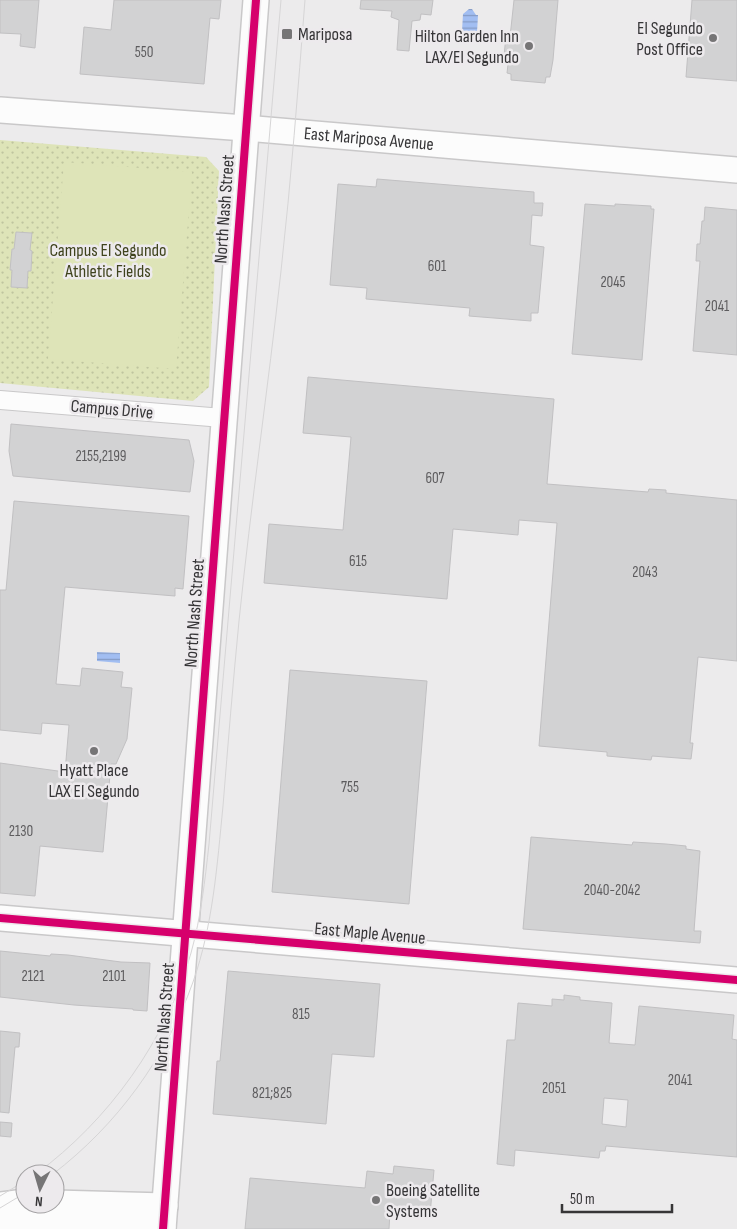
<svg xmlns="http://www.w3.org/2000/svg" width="737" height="1229" font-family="'Sofia Sans Condensed',sans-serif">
<defs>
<pattern id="green-dots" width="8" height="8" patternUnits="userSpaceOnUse" patternTransform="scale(1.25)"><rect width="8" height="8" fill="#dee4b8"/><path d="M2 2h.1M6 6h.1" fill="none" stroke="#bfc49f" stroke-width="1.8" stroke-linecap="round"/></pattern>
<pattern id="water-rules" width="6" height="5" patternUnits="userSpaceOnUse" patternTransform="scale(1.25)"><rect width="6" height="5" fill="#a2bef2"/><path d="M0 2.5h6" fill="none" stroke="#859bc5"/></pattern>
</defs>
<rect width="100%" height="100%" fill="#ecebec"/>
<!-- green -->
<polygon fill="url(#green-dots)" points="0,140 206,157 219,171 209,387 193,401 0,383"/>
<!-- pitch -->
<polygon fill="#dee4b8" points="64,162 192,172 176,369 48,359"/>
<!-- water -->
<g fill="url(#water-rules)">
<polygon points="469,9 472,9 476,15 478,15 477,33 470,38 465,36 464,32 462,31 463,14"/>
<polygon points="97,652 120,653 120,663 97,661"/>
</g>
<!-- building -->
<g fill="#d2d2d3" stroke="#c1c0c2" fill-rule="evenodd">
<polygon points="0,0 39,0 35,48 20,46 21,34 0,33"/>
<polygon points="114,0 221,0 219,19 210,18 204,84 80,74 84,27 111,30"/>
<polygon points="361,0 433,0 431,15 421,14 420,20 412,21 409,51 397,50 399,20 391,17 392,11 360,9"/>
<polygon points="514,0 558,0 553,60 550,77 546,77 545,83 511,80 511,74 507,73 509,56 504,56 506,36 510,37"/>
<polygon points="692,0 737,0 737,81 686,77"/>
<polygon points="377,179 534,192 534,203 543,203 542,216 532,215 530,245 544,247 538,313 531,313 531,321 469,316 470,308 366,299 367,288 330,285 338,184 376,187"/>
<polygon points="585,204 615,206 615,204 651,206 651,209 654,209 642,360 572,354"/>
<polygon points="705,207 737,210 737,355 693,351 700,261 696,261 697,244 700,244 702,221 704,221"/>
<polygon points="16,232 32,233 30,250 32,251 31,271 28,271 27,288 11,287 12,270 10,270 12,249 14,249"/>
<polygon points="308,377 554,399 547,484 648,492 649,489 666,490 666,493 737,500 737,661 698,657 690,743 693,743 691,759 652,756 651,760 607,756 607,752 539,746 557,523 519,520 518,535 453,529 447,599 264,583 269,524 343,530 351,437 303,433"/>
<polygon points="11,424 189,440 194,461 190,492 13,476 9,451"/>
<polygon points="14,501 189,516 183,589 175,588 175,596 65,587 56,684 80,686 82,668 123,672 121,687 132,688 127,739 116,764 111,764 103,852 40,846 35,896 0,893 0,763 65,772 69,725 42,723 41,734 0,730 0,590 6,590"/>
<polygon points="290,670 427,681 409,904 272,892"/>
<polygon points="531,837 632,845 633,842 666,844 686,846 686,849 700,851 694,931 701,931 700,943 523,929"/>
<polygon points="0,951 50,956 51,954 68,955 121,962 150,963 147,1011 133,1010 133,1009 74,1005 0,997"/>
<polygon points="228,971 380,984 374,1057 332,1054 326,1124 213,1114 217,1061 220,1061"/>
<path d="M564,995L580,997V1000L612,1003L609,1043L635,1045L639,1006L734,1015L732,1039L737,1040V1157L606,1146L605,1151H600L599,1158L515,1150L514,1166L497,1164L507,1040H515L518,1003L552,1006V999L564,1000ZM604,1098L628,1100L626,1127L602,1124Z"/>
<polygon points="0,1031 20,1033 19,1047 15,1047 9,1113 0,1112"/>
<polygon points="0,1122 12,1123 11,1137 0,1136"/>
<polygon points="394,1166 434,1170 430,1215 390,1212 389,1229 245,1229 250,1178 365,1188 367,1171 393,1174"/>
</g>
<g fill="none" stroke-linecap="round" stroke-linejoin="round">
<defs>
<polyline id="street" points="0,400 223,418"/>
<g id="secondary">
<path id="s1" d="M0,110L245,128L737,170"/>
<polyline points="0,918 737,980"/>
<polyline points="55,1203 165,1206"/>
<polyline points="0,1205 25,1202"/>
<path d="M0,1228C50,1216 112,1224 163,1227"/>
<polyline points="163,1229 256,0"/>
</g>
</defs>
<!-- street casing -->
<use href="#street" stroke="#c9c8c9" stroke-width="20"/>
<!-- secondary casing -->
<use href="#secondary" stroke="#c9c8c9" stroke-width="28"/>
<!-- street -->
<use href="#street" stroke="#fcfcfc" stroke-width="18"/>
<!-- secondary -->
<use href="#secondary" stroke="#fcfcfc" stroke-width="25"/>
<!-- tram -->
<g stroke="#d6d5d6" stroke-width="1">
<path d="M36,1174C109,1120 166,1041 191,953C201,917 205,880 209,844L281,0"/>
<path d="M53,1174C117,1125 166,1058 193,982C213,925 217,866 223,806C228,744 233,682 239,621C251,504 268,388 281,271C291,181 298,90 305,0"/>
<polyline points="0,1196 25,1181"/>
<polyline points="0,1208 25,1193"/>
</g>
<defs>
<g id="cycleway">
<polyline points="0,918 737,980"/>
<polyline points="163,1229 256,0"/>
</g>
</defs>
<!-- cycleway casing -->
<use href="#cycleway" stroke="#edeaed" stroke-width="11"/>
<!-- cycleway -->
<use href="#cycleway" stroke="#d6006c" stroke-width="8"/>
</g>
<!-- markers -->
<g fill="#767576" stroke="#edeaed" stroke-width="2">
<rect x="281" y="28" width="12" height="12" rx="2.5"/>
<circle cx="713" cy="38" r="5"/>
<circle cx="529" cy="46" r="5"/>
<circle cx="94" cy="751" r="5"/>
<circle cx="376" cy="1200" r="5"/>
</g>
<g text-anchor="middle" stroke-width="5" stroke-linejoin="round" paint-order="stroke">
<!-- number labels -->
<g font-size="15" fill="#5d5c5e">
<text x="144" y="57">550</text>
<text x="437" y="271">601</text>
<text x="613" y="287">2045</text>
<text x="717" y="311">2041</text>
<text x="101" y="461">2155,2199</text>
<text x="435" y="483">607</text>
<text x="358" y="566">615</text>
<text x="645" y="577">2043</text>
<text x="350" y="792">755</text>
<text x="21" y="836">2130</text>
<text x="612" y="895">2040-2042</text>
<text x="33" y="981">2121</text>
<text x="114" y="981">2101</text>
<text x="301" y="1019">815</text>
<text x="680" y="1085">2041</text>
<text x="554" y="1093">2051</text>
<text x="272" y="1098">821;825</text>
</g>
<!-- poi labels -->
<g font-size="18" fill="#363537" stroke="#edeaed" text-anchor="end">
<text x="703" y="34">El Segundo<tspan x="703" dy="21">Post Office</tspan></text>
<text x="298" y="40" text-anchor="start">Mariposa</text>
<text x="519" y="42">Hilton Garden Inn<tspan x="519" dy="21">LAX/El Segundo</tspan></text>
<text x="94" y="776" text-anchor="middle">Hyatt Place<tspan x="94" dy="21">LAX El Segundo</tspan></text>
<text x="386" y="1196" text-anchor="start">Boeing Satellite<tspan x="386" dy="21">Systems</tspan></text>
</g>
<!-- street labels -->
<g font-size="18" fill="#363537" stroke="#edeaed">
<text dy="6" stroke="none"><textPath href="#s1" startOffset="370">East Mariposa Avenue</textPath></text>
<text transform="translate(224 209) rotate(-86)" y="6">North Nash Street</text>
<text transform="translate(112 409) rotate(5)" y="6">Campus Drive</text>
<text transform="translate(194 613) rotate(-86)" y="6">North Nash Street</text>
<text transform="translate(370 933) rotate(5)" y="6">East Maple Avenue</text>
<text transform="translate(164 1017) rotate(-86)" y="6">North Nash Street</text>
</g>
<!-- park labels -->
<g font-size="18" fill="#3f431d" stroke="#edeaed">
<text x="108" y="256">Campus El Segundo<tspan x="108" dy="21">Athletic Fields</tspan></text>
</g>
</g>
<!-- north arrow -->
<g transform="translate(40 1189) rotate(185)"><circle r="24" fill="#edeaed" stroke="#a4a2a4"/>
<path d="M0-4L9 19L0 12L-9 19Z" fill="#767576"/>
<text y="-8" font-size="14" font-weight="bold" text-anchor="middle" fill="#363537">N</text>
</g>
<!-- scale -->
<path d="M562 1204v8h110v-8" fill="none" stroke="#363537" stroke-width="2.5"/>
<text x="570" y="1204" font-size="15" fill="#363537" stroke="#edeaed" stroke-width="4" paint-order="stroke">50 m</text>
</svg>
